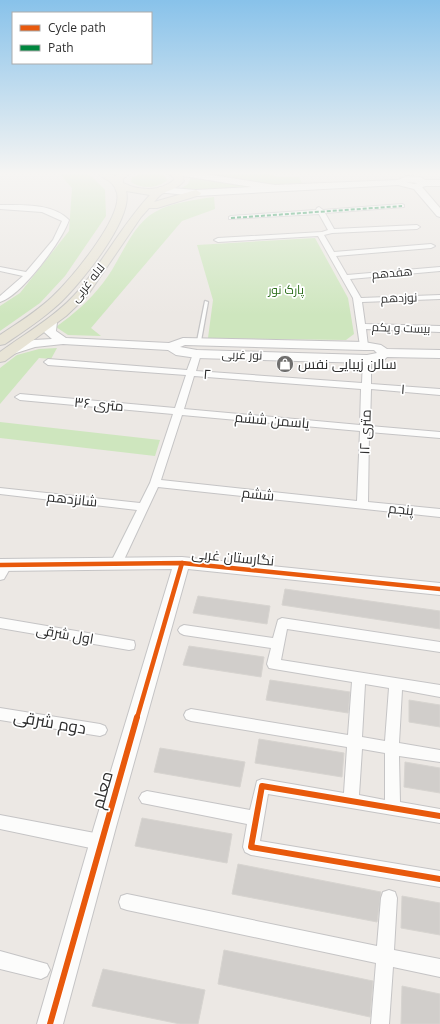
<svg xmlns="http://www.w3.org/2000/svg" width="440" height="1024" font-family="'Open Sans',Cairo,sans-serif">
<rect width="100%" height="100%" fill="#ece8e4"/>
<!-- green -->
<g fill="#cee6be">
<path d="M58,172C87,172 85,169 105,190L106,216L65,276L40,303L0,331V306L20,293L69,231L72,188Z"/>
<polygon points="193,172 259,172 280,177 299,177 302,183 267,185"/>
<path d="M145,173H157L165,176L167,180C158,189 141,189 131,182L132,177Z"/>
<polygon points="191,177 255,188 196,191 178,190 188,184"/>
<path d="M214,197L215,209L182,221L91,328L101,336L68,335L56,327C74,314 89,301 103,283C120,262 131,225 155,212C173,202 194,200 214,197Z"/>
<polygon points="315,238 348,298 354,334 346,340 208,338 213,300 197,245"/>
<polygon points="57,348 51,359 39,358 0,404 0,368 17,355 39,349"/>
<polygon points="0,422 160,440 155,456 0,438"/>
</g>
<!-- building -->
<g fill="#d1cecb" stroke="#d7d4d0">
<polygon points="285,589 440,611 440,629 282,605"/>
<polygon points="198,596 270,606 267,624 193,613"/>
<polygon points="189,646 264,657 261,677 183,665"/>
<polygon points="270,680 350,692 348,713 266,700"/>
<polygon points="409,700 440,705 440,727 409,722"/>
<polygon points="259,739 344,753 342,777 255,763"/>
<polygon points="160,748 245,762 240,787 154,772"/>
<polygon points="405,762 440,768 440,793 404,787"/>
<polygon points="142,818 232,834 227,863 135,846"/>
<polygon points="238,864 381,892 377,922 232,894"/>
<polygon points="402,896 440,903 440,935 401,928"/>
<polygon points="224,950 373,981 370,1017 218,984"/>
<polygon points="103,969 205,990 198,1024 180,1024 92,1006"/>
<polygon points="402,986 440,994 440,1024 401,1024"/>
</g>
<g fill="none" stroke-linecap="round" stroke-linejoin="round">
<defs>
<polygon id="lane" points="205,301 208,302 201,341 199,342 197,341"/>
<g id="street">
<polygon points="262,172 269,172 266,174"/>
<polygon points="402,204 404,205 404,207 325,213 334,229 417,225 420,227 417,229 332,233 324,235 334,252 431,244 435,246 431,248 336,256 347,275 440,267 440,271 350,279 361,298 440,295 440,299 362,302 365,324 440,326 440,332 366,329 368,346 364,349 360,346 353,298 318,236 218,242 214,240 218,238 322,232 328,230 319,214 229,219 229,217 231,216 316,210 317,208 319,207 323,210"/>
<path d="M0,205C22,205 53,203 69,220C62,241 21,296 0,302V296L23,276L0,271V267L26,272L53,240L62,221L42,212L0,209Z"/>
<path d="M197,351L201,354L196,371L362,383L363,359L367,356L371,359V384L440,389V395L371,389L370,426L440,432V438L369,432L368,502L440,509V517L158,487L122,564L120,567L116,568L112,567L110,564L137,510L0,494V488L140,503L150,483L173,414L20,400L15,397L20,394L175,408L186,375L48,365L44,362L48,359L187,370L193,354ZM194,376L361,389L360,425L184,409ZM182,415L360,431L357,501L161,480Z"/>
<polygon points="6,561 10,562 12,565 4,579 0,580 0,565 2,562"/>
<polygon points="0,618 129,640 134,641 135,645 134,649 129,650 0,628"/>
<path d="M282,618L440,642V652L287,629L281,660L440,685V697L402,690L399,743L440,750V762L399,756L400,802L440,809V823L268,794L260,841L440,871V887L251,855L245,852L243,847L247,824L142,803L139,798L142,793L147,791L250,810L257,781L262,779L344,793L347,747L191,721L186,719L184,715L186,711L191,709L348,735L352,682L274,669L269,668L267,664L271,648L184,635L180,633L178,630L180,627L184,625L273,638L278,620ZM365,684L389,688L385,741L362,737ZM362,749L385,753V800L359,795Z"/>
<polygon points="0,708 100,724 105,726 107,730 105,734 100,736 0,720"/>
<polygon points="0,815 100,834 106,837 108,842 106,847 100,850 0,829"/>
<polygon points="389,890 395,892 397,898 394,950 440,959 440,977 393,967 389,1024 371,1024 376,963 127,910 121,908 119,902 121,896 127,894 377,946 381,898 383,892"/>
<polygon points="0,951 47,964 50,970 47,976 41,979 0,969"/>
</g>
<g id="secondary">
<path d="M173,172H193L275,185L398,180L407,176L420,177L425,180H440V186H426L422,187L440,208V217L437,216L414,189L398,185L196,196L157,192L156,190L160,187L196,190L252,187L177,175ZM406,182L418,183L414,184Z"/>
<path d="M51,319L55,320L57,322L56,331L66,338L169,343L183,338L364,342L381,345L387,349L440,350V358L387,357L383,361L367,363L197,358L176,355L168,350L63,344L35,347L10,355L6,354L4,351L6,348L34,340L52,339L44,332L47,320ZM185,345L364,350H374L377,353L367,355L197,350L180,347Z"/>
<polygon points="182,557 440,583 440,595 188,569 116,827 63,1024 37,1024 94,827 172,569 0,571 0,559"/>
</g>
<path id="primary" d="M96,172H108L115,176L120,172H132L123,179V183C139,191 160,192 174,180V178L167,172H178L182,175L184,181C178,188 172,189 164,193C160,194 157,199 154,202L196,190L201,193L200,195L157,208H149L141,217L87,296L66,316L5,361L0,362V352C26,333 58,315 79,290C104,260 123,224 150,195L126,191C134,218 81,283 61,302C44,318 24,331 5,344L0,345V335C18,323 36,312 52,297C70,280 123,218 117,193C113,178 104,181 96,172Z"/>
</defs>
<!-- lane casing -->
<use href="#lane" stroke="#c5c4c5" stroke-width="2.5"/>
<!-- street casing -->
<use href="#street" stroke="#c5c4c5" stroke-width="2"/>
<!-- secondary casing -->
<use href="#secondary" stroke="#c5c4c5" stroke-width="2"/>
<!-- primary casing -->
<use href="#primary" stroke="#c6c5c4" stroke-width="2"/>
<!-- lane -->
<use href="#lane" fill="#fcfcfb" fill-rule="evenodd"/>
<!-- street -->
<use href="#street" fill="#fcfcfb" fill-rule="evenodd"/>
<!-- secondary -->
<use href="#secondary" fill="#fcfcfb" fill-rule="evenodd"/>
<!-- primary -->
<use href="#primary" fill="#e8e4d6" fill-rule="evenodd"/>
<!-- quiet -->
<polyline stroke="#00873e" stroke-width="2" stroke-dasharray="4 2" stroke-linecap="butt" points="231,218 402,206"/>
<defs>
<g id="cycleway-far1">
<polyline points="0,565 182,563 440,589"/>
<polyline points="137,718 182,563"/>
</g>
<g id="cycleway">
<polyline points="440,816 262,786 251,847 440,879"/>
<polyline points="50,1024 137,717"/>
</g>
</defs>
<!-- cycleway-far1 casing -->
<use href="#cycleway-far1" stroke="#fff" stroke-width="7"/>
<!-- cycleway casing -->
<use href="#cycleway" stroke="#fff" stroke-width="8"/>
<!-- cycleway-far1 -->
<use href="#cycleway-far1" stroke="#e8590c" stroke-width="4.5"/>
<!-- cycleway -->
<use href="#cycleway" stroke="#e8590c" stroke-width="6"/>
</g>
<!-- sky -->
<linearGradient id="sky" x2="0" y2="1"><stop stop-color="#88c2ea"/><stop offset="0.55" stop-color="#f6f5f3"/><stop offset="1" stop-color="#f6f5f3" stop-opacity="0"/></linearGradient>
<rect width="440" height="315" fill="url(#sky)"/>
<!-- icons -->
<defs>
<symbol id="shop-disc" viewBox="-11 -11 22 22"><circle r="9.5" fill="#706f6e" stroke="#fff"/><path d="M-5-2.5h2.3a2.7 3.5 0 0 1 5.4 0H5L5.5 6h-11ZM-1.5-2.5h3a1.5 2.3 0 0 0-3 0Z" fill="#fff"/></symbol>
</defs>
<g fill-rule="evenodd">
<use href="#shop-disc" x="275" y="354" width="20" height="20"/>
</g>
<g text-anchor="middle" stroke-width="3.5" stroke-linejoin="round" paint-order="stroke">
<!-- far-street labels -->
<g font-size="12" fill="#2e2e2e" stroke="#fff">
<text transform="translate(392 273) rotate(-5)" y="4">هفدهم</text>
<text transform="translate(88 283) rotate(-51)" y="4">لاله غربی</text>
<text transform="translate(399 298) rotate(-2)" y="4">نوزدهم</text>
<text transform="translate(401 328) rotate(2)" y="4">بیست و یکم</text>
<text transform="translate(242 355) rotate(2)" y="4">نور غربی</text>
</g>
<!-- far-park labels -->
<g font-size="12" fill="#2c6e1b" stroke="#fff">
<text x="286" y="294">پارک نور</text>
</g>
<!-- poi labels -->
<g font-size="14" fill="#2e2e2e" stroke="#fff" text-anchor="start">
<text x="298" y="369">سالن زیبایی نفس</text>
</g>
<!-- street labels -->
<g font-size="14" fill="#2e2e2e" stroke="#fff">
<text transform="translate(207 374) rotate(4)" y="5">۲</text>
<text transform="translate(403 389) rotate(4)" y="5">۱</text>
<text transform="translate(99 404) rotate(5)" y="5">۳۶ متری</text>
<text transform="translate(272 420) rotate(5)" y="5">یاسمن ششم</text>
<text transform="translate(365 432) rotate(-88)" y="5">۱۲ متری</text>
<text transform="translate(258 494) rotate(6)" y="5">ششم</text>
<text transform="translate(72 499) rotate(6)" y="5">شانزدهم</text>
<text transform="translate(401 509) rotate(6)" y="5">پنجم</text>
<text transform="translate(233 557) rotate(5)" y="5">نگارستان غربی</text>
<text transform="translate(65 634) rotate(10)" y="5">اول شرقی</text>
</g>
<!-- near-street labels -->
<g font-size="17" fill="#2e2e2e" stroke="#fff">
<text transform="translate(50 722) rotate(10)" y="6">دوم شرقی</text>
<text transform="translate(102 790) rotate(-74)" y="6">معلم</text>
</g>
</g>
<!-- legend -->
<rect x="12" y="12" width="140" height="52" fill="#ffffff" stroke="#ababab"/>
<rect x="20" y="25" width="20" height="6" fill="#e8590c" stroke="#ababab"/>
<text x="48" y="32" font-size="12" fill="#2e2e2e">Cycle path</text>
<rect x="20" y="45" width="20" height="6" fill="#00873e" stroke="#ababab"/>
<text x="48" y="52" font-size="12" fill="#2e2e2e">Path</text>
</svg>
